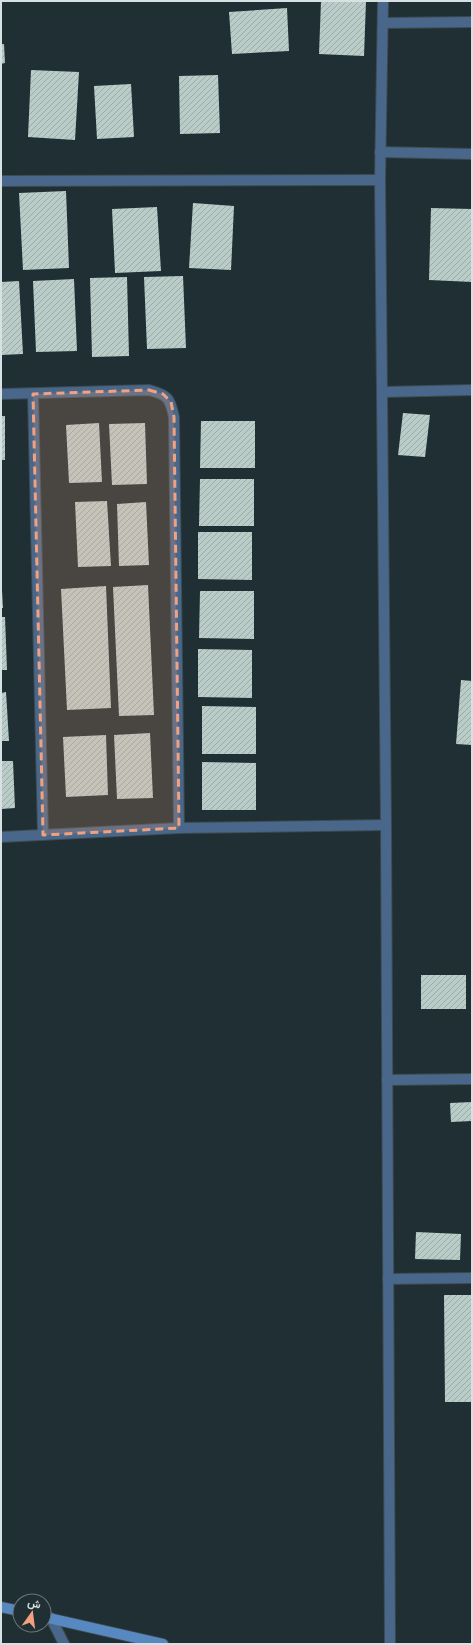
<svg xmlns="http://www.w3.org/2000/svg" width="473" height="1645" font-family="Helvetica,Vazirmatn,sans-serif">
<defs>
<pattern id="building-hatch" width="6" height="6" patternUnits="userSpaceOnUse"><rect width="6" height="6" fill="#b9ccc8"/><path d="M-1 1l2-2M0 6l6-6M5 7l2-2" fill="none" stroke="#9baaa7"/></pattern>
</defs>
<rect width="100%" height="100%" fill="#202f33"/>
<!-- building -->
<g fill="url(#building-hatch)">
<polygon points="321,1 366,1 364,56 319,54"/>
<polygon points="287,8 289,51 232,54 229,12"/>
<polygon points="1,44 4,44 5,63 1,64"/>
<polygon points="31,70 79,72 75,140 28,137"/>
<polygon points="218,75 220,133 180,134 179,76"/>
<polygon points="131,84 134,137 97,139 94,86"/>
<polygon points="66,191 69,268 23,270 19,193"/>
<polygon points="193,203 234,206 231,270 189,268"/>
<polygon points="157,207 161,271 115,273 112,209"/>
<polygon points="431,208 472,209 472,282 429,280"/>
<polygon points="183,276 186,348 147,349 144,277"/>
<polygon points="127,277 129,356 92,357 90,278"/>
<polygon points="74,279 77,351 36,352 33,281"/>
<polygon points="19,281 23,354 1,355 1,282"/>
<polygon points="403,413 430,415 425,457 398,455"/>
<rect x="1" y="416" width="4" height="44"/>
<polygon points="201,421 255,421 255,468 200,468"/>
<polygon points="99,423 102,482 69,483 66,425"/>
<polygon points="145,423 147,484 112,485 109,424"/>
<polygon points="200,479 254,479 254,526 199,526"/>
<polygon points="107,501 111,566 78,567 75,502"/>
<polygon points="146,502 149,565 119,566 117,504"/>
<polygon points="198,532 252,532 252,580 198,579"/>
<polygon points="148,585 154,715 119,716 113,587"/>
<polygon points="106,586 111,708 67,710 61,589"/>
<polygon points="1,591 2,591 3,608 1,608"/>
<polygon points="200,591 254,591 254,639 199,638"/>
<polygon points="1,617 5,617 7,670 1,670"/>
<polygon points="198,649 252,650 252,698 198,697"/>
<polygon points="461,680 472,681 472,745 456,744"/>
<polygon points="6,692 9,741 1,741 1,693"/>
<polygon points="202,706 256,707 256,754 202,754"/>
<polygon points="150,733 153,798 117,799 114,735"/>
<polygon points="106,735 108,795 66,797 63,737"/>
<polygon points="1,761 13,761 15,808 1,809"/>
<polygon points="202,762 256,763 256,810 202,810"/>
<rect x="421" y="975" width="45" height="34"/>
<polygon points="472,1102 472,1121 451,1122 450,1103"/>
<polygon points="416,1232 461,1234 460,1260 415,1259"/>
<polygon points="444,1295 472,1295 472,1402 445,1402"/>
</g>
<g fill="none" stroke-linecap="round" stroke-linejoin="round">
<defs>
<g id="street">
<polyline points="383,1 380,180 386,825 390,1644"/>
<polyline points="383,23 472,22"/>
<polyline points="380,152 472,154"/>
<polyline points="1,181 380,180"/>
<polyline points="382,392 472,390"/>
<path d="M1,394L149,390C168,395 170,398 174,417L179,828"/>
<polyline points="33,394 43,835"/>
<polyline points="1,837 179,828 386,825"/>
<polyline points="387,1080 472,1079"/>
<polyline points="388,1279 472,1278"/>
<polyline points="51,1618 64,1644"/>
</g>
<g id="secondary">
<polyline points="1,1607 20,1611"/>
<polyline points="44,1617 163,1644"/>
</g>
</defs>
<!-- street casing -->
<use href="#street" stroke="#3d4b4f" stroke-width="12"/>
<!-- secondary casing -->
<use href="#secondary" stroke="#3d4b4f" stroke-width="12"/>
<!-- street -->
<use href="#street" stroke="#49678a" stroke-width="10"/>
<!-- secondary -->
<use href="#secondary" stroke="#5788c0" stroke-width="10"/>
</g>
<!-- marked area -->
<path fill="#f2a17e" fill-opacity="0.2" stroke="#f2a17e" stroke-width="3" stroke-dasharray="8 5" stroke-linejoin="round" d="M149,390L163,394L171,402L174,417L179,828L43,835L33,394Z"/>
<!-- border -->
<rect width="473" height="1645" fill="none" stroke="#d7e0e3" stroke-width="4"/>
<!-- north arrow -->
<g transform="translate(32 1613) rotate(14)"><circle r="19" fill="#202f33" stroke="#697679"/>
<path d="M0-3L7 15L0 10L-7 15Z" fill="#f2a17e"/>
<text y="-6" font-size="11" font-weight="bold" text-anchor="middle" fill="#d7e0e3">ش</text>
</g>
</svg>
